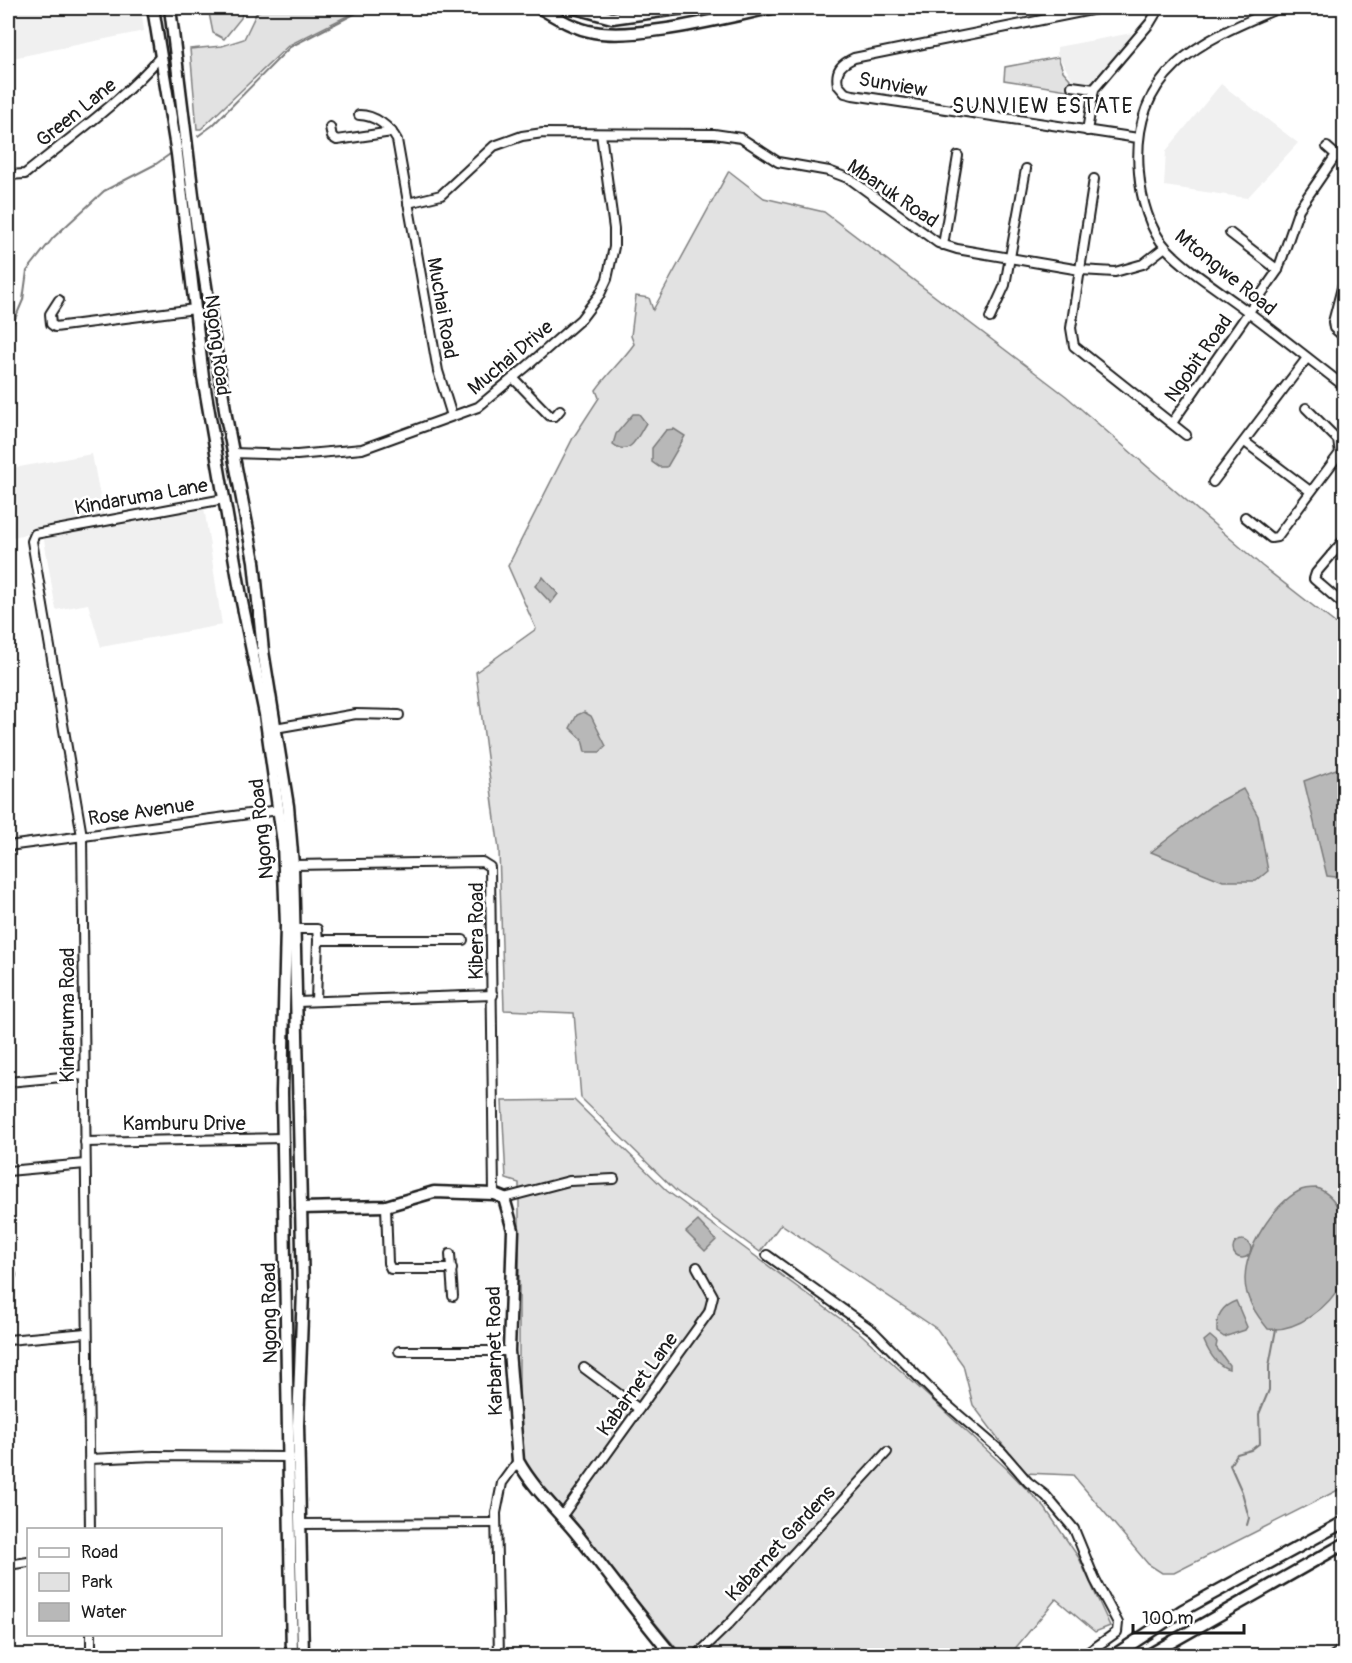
<svg xmlns="http://www.w3.org/2000/svg" width="1352" height="1663" font-family="Pangolin,sans-serif">
<rect width="100%" height="100%" fill="#fff"/>
<filter id="ink" filterUnits="userSpaceOnUse"><feTurbulence type="fractalNoise" baseFrequency=".0167" numOctaves="2"/><feDisplacementMap in="SourceGraphic" scale="12" xChannelSelector="R" yChannelSelector="G"/><feConvolveMatrix kernelMatrix="1 2 1 2 8 2 1 2 1" color-interpolation-filters="sRGB"/></filter>
<g filter="url(#ink)">
<!-- built -->
<g fill="#f0f0f0">
<polygon points="8,8 141,8 144,31 8,59"/>
<polygon points="1132,33 1093,86 1076,85 1057,54 1057,47"/>
<polygon points="1221,84 1298,143 1247,198 1164,186 1166,151"/>
<polygon points="92,454 104,517 8,538 8,469"/>
<polygon points="204,507 222,625 101,647 88,604 56,610 43,534"/>
</g>
<!-- green -->
<g fill="#e2e2e2" stroke="#7f7f7f" stroke-width="1.5">
<polygon points="208,8 243,8 241,18 224,39 213,33"/>
<polygon points="263,8 363,8 289,45 201,129 197,129 190,49 222,46 244,39 256,14"/>
<polygon points="1058,57 1063,71 1070,79 1067,90 1004,80 1005,67"/>
<path d="M729,171L764,198L824,212L1066,396L1262,566L1344,630V1487L1174,1573H1162L1148,1564L1073,1475L1024,1473L973,1405L963,1365L937,1329L781,1224L760,1252L676,1191L581,1098L574,1013L504,1010L499,850L476,672L536,629L508,566L573,438L599,398L596,390C608,373 622,361 634,344L631,336L636,296L649,298L653,310Z"/>
<polygon points="574,1100 667,1191 861,1334 1006,1468 1045,1508 1079,1558 1110,1626 1095,1632 1056,1599 1013,1651 1016,1655 682,1655 526,1468 519,1454 519,1183 506,1179 502,1101"/>
</g>
<!-- water -->
<g fill="#b8b8b8" stroke="#7a7a7a" stroke-width="1.5">
<path d="M633,414H639L646,423C638,436 630,458 613,444L616,434Z"/>
<polygon points="674,429 685,436 667,467 659,467 652,462 652,448 666,430"/>
<polygon points="543,577 558,594 551,603 535,586"/>
<polygon points="584,712 591,716 606,746 600,752 585,752 582,739 570,728 577,715"/>
<polygon points="1344,766 1344,878 1327,876 1304,781"/>
<polygon points="1243,789 1258,816 1268,871 1256,881 1223,881 1151,852 1211,806"/>
<path d="M1317,1188C1345,1200 1344,1228 1344,1255C1344,1264 1346,1275 1342,1282C1329,1308 1296,1332 1268,1329C1256,1314 1245,1299 1245,1279C1245,1249 1273,1205 1299,1191C1304,1188 1311,1188 1317,1188Z"/>
<polygon points="698,1221 716,1240 705,1251 686,1232"/>
<circle cx="1242" cy="1249" r="9"/>
<path d="M1236,1301L1247,1327L1245,1330L1224,1337L1217,1332C1216,1318 1221,1306 1236,1301Z"/>
<path d="M1210,1336L1217,1342L1216,1347L1229,1365V1369C1217,1366 1209,1353 1204,1341Z"/>
</g>
<g fill="none" stroke-linecap="round" stroke-linejoin="round">
<!-- stream -->
<g stroke="#7a7a7a" stroke-width="2">
<polyline points="198,136 213,125 290,47 366,8"/>
<polyline points="8,335 23,300 27,271 53,238 104,191 156,164 173,152"/>
<polyline points="1247,1525 1249,1518 1242,1492 1230,1465 1237,1454 1251,1450 1260,1443 1259,1414 1269,1390 1269,1366 1276,1329"/>
</g>
<defs>
<g id="street">
<path d="M1101,8L854,58C841,64 835,70 838,85L845,93L853,95L1138,138"/>
<path d="M1279,8C1200,41 1130,71 1139,173C1141,198 1149,230 1167,249C1189,272 1218,289 1243,308C1277,333 1310,360 1344,386"/>
<polyline points="1072,86 1094,89"/>
<path d="M359,115C375,115 390,127 397,140L438,371L452,416"/>
<polyline points="330,127 332,137 337,140 392,132"/>
<polyline points="1087,131 1094,89 1150,23 1159,8"/>
<polyline points="1327,147 1344,162"/>
<path d="M8,175L25,174C72,136 122,101 161,56"/>
<polyline points="1094,179 1071,328 1074,346 1186,435"/>
<polyline points="408,203 441,195 494,146 522,136 543,133 714,134 741,138 778,162 829,171 850,179 938,243 957,249 1080,270 1115,272 1143,264 1165,247"/>
<polyline points="1230,233 1278,270"/>
<polyline points="943,245 958,156"/>
<polyline points="1344,280 1333,322 1334,328 1344,337"/>
<polyline points="59,300 50,314 51,324 55,327 195,309"/>
<polyline points="990,318 1005,285 1026,169"/>
<polyline points="513,378 550,416 555,416 560,410"/>
<polyline points="1172,423 1278,270 1299,209 1336,155"/>
<polyline points="1245,442 1310,491"/>
<polyline points="233,453 297,455 362,449 478,407 525,368 581,319 600,294 607,279 614,247 614,229 601,134"/>
<polyline points="1213,482 1307,358"/>
<polyline points="1245,517 1271,538 1277,537 1340,453 1338,440 1306,408"/>
<polyline points="1344,540 1316,573 1314,579 1344,605"/>
<polyline points="275,728 356,714 399,715"/>
<polyline points="8,846 279,810"/>
<polyline points="293,865 482,862 490,867 494,1194"/>
<polyline points="294,929 317,929 318,940 463,940"/>
<polyline points="316,1001 318,940"/>
<polyline points="297,1002 493,995"/>
<polyline points="8,1082 83,1075"/>
<polyline points="85,1142 283,1138"/>
<polyline points="8,1171 85,1164"/>
<polyline points="504,1198 569,1181 614,1179"/>
<polyline points="386,1206 388,1263 391,1269 452,1269"/>
<polyline points="450,1254 453,1296"/>
<polyline points="767,1255 873,1331 938,1397 1002,1452 1028,1482 1046,1496 1074,1529 1095,1580 1118,1623 1117,1632 1083,1656"/>
<polyline points="8,1283 11,1275"/>
<polyline points="8,1340 86,1333"/>
<polyline points="399,1351 509,1351"/>
<polyline points="584,1368 639,1409"/>
<polyline points="90,1459 154,1456 290,1457"/>
<polyline points="562,1516 709,1312 713,1296 697,1267"/>
<polyline points="301,1524 496,1523"/>
<polyline points="90,1530 82,836 32,541 35,534 224,499"/>
<polyline points="8,1565 28,1562"/>
<polyline points="91,1634 91,1656"/>
<polyline points="499,1656 496,1513 502,1483 518,1461"/>
<polyline points="696,1656 728,1625 887,1452"/>
<polyline points="1333,1656 1344,1648"/>
</g>
<g id="secondary">
<polyline points="153,8 177,154 203,377 242,602 265,714 283,843 286,925 282,1092 292,1656"/>
<polyline points="170,8 197,228 226,416 254,561 263,651 288,806 293,865 303,1290 298,1425 303,1656"/>
<path d="M540,8C557,18 575,29 594,32C639,40 726,17 772,8"/>
<polyline points="575,8 612,18 684,8"/>
<path d="M301,1208L386,1206L434,1192L494,1194L504,1198L513,1230L509,1351L518,1461C533,1488 556,1509 576,1533C609,1574 639,1616 673,1656"/>
<polyline points="1113,1656 1183,1610 1344,1522"/>
<polyline points="1147,1656 1344,1544"/>
</g>
</defs>
<!-- street casing -->
<use href="#street" stroke="#1c1c1c" stroke-width="12"/>
<!-- secondary casing -->
<use href="#secondary" stroke="#1c1c1c" stroke-width="15"/>
<!-- street -->
<use href="#street" stroke="#fff" stroke-width="8"/>
<!-- secondary -->
<use href="#secondary" stroke="#fff" stroke-width="10"/>
</g>
</g>
<g text-anchor="middle" stroke-width="5" stroke-linejoin="round" paint-order="stroke">
<!-- street labels -->
<g font-size="20" fill="#1c1c1c" stroke="#fff">
<text transform="translate(893 84) rotate(10)" y="7">Sunview</text>
<text transform="translate(76 112) rotate(-39)" y="7">Green Lane</text>
<text transform="translate(893 193) rotate(34)" y="7">Mbaruk Road</text>
<text transform="translate(1226 272) rotate(39)" y="7">Mtongwe Road</text>
<text transform="translate(443 308) rotate(80)" y="7">Muchai Road</text>
<text transform="translate(218 345) rotate(83)" y="7">Ngong Road</text>
<text transform="translate(510 357) rotate(-40)" y="7">Muchai Drive</text>
<text transform="translate(1198 358) rotate(-55)" y="7">Ngobit Road</text>
<text transform="translate(141 496) rotate(-10)" y="7">Kindaruma Lane</text>
<text transform="translate(141 811) rotate(-8)" y="7">Rose Avenue</text>
<text transform="translate(261 829) rotate(-96)" y="7">Ngong Road</text>
<text transform="translate(476 931) rotate(-90)" y="7">Kibera Road</text>
<text transform="translate(67 1015) rotate(-90)" y="7">Kindaruma Road</text>
<text x="184" y="1130">Kamburu Drive</text>
<text transform="translate(269 1313) rotate(-91)" y="7">Ngong Road</text>
<text transform="translate(494 1351) rotate(-91)" y="7">Karbarnet Road</text>
<text transform="translate(637 1384) rotate(-54)" y="7">Kabarnet Lane</text>
<text transform="translate(780 1543) rotate(-47)" y="7">Kabarnet Gardens</text>
</g>
<!-- neighbourhood labels -->
<g font-size="21" letter-spacing="1.5" fill="#1c1c1c" stroke="#fff">
<text x="1043" y="113">SUNVIEW ESTATE</text>
</g>
</g>
<!-- margin -->
<rect width="1352" height="1663" fill="none" stroke="#fff" stroke-width="30"/>
<rect x="15" y="15" width="1322" height="1633" fill="none" stroke="#1c1c1c" stroke-width="2" filter="url(#ink)"/>
<!-- legend -->
<rect x="27" y="1528" width="195" height="108" fill="#ffffff" stroke="#a4a4a4" stroke-width="1.5"/>
<rect x="39" y="1548" width="30" height="9" fill="#ffffff" stroke="#a4a4a4" stroke-width="1.5"/>
<text x="81" y="1558" font-size="18" fill="#1c1c1c">Road</text>
<rect x="39" y="1573" width="30" height="18" fill="#e2e2e2" stroke="#a4a4a4" stroke-width="1.5"/>
<text x="81" y="1588" font-size="18" fill="#1c1c1c">Park</text>
<rect x="39" y="1603" width="30" height="18" fill="#b8b8b8" stroke="#a4a4a4" stroke-width="1.5"/>
<text x="81" y="1618" font-size="18" fill="#1c1c1c">Water</text>
<!-- scale -->
<path d="M1133 1624v9h111v-9" fill="none" stroke="#1c1c1c" stroke-width="3"/>
<text x="1142" y="1624" font-size="18" fill="#1c1c1c" stroke="#ffffff" stroke-width="4.5" paint-order="stroke">100 m</text>
</svg>
